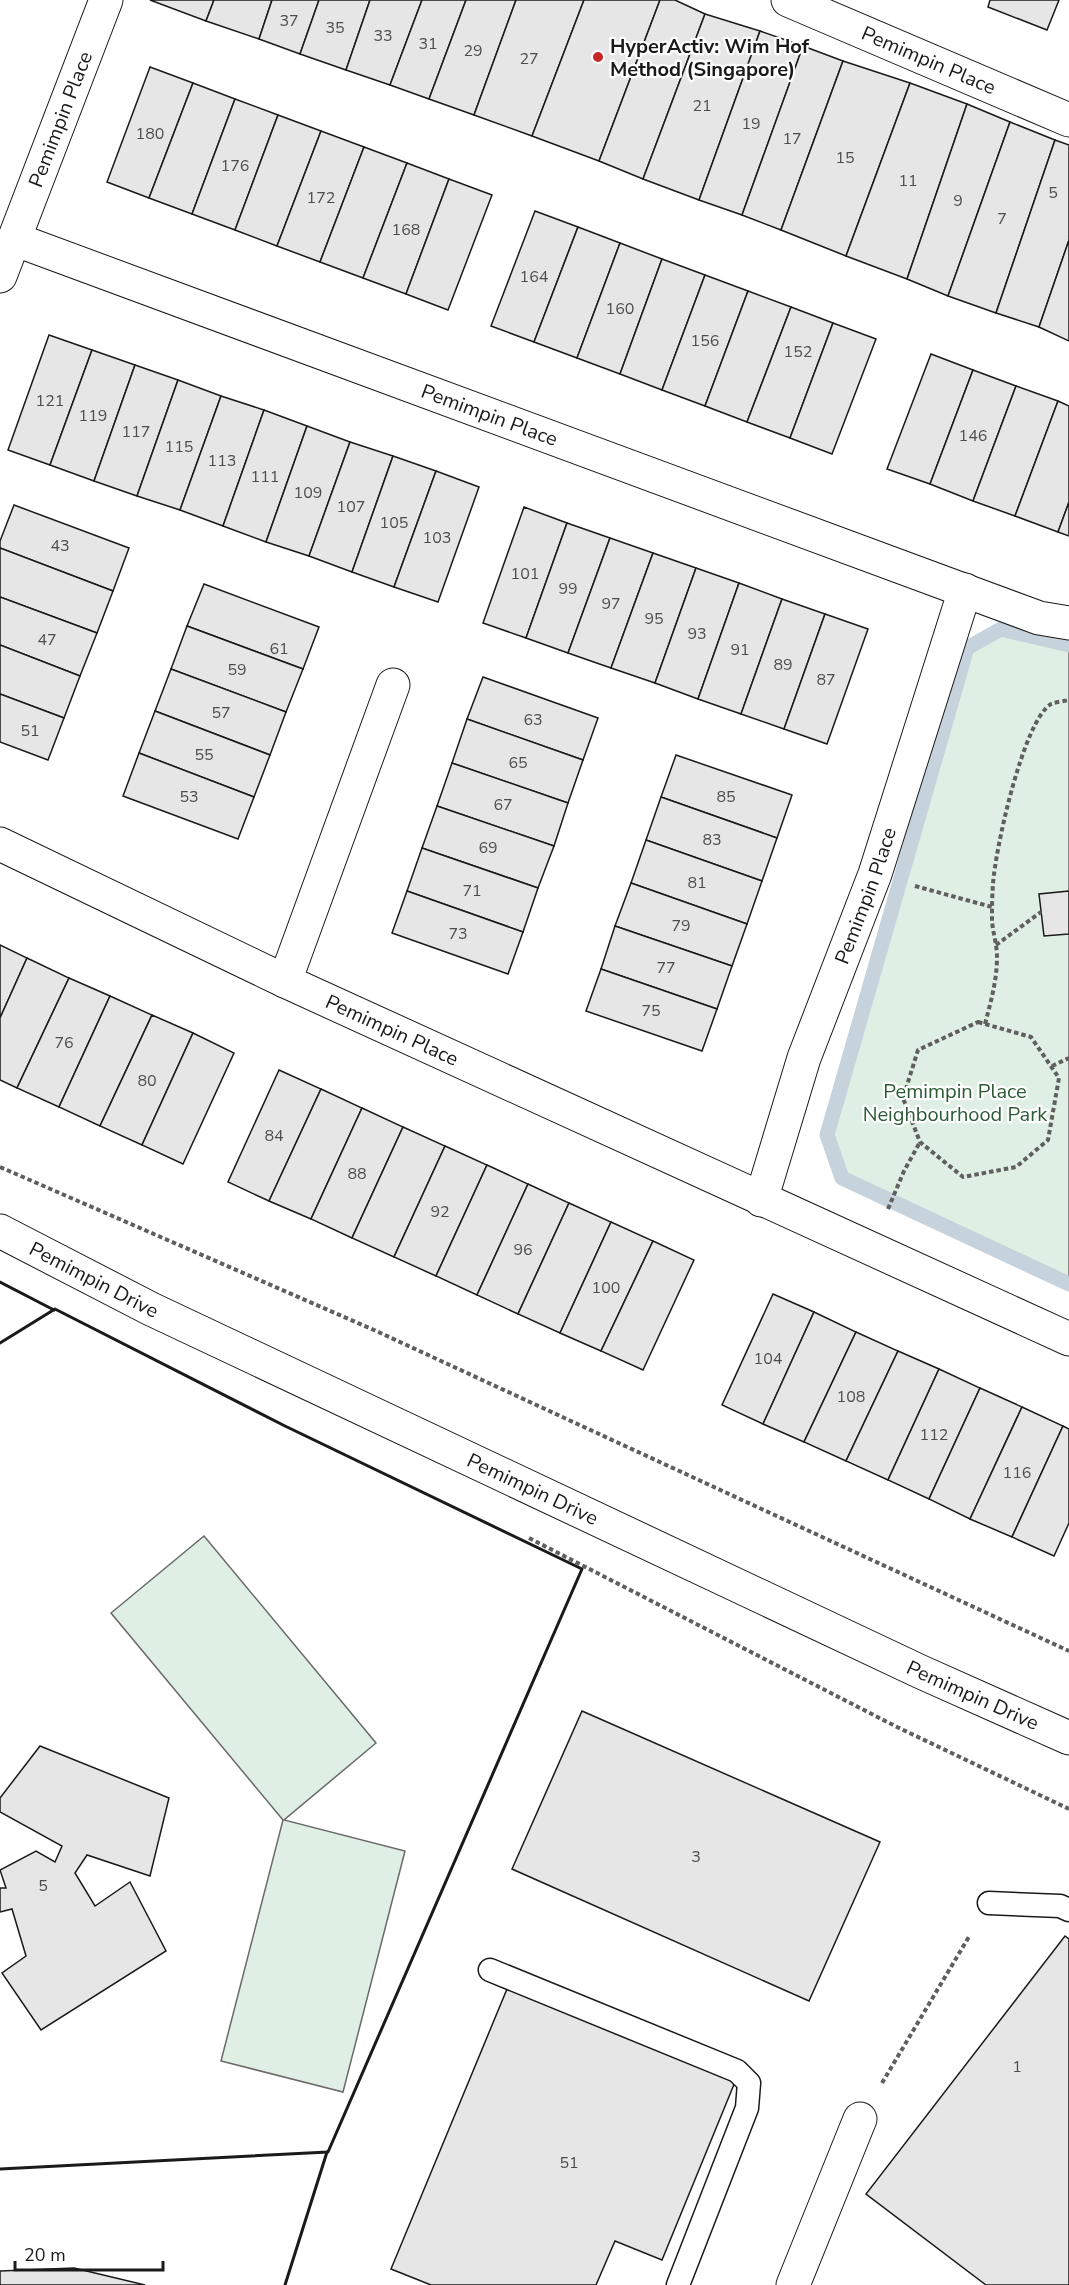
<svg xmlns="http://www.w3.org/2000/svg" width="1069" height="2285" font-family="'Nunito Sans',sans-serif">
<rect width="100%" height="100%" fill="#fff"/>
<!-- green -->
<g fill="#e0efe3" stroke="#6a6a6a" stroke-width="1.5">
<polygon points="1001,629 1069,645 1069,1284 842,1178 827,1135 967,648"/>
<polygon points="204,1536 376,1743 284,1820 405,1851 343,2092 221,2061 283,1820 111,1613"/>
</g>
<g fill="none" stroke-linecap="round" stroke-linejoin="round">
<!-- stream -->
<polyline stroke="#c6d2dc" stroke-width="15" points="1069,645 1001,629 967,648 827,1135 842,1178 1069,1284"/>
</g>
<!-- building -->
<g fill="#e6e6e6" stroke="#1a1a1a" stroke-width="1.5">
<polygon points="150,0 214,0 206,21"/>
<polygon points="214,0 272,0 259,39 206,21"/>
<polygon points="272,0 319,0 300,54 259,39"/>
<polygon points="319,0 370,0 346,70 300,54"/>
<polygon points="370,0 422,0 390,85 346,70"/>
<polygon points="422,0 466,0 429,99 390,85"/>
<polygon points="466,0 516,0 474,115 429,99"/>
<polygon points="516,0 584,0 532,136 474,115"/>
<polygon points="584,0 660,0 599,161 532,136"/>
<polygon points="660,0 675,0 705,14 643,179 599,161"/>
<polygon points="990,0 1059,0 1047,30 988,7"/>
<polygon points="705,14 760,31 699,200 643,179"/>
<polygon points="760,31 803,46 742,215 699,200"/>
<polygon points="803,46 843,61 781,230 742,215"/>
<polygon points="843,61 910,83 846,256 781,230"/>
<polygon points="150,67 193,83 149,198 107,182"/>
<polygon points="193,83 235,99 192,214 149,198"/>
<polygon points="910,83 967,104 907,279 846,256"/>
<polygon points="235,99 278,115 235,230 192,214"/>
<polygon points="967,104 1010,122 948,296 907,279"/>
<polygon points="278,115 321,131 277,246 235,230"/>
<polygon points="1010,122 1055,140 996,313 948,296"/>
<polygon points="321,131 364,147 320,262 277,246"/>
<polygon points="1055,140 1069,145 1069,240 1039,327 996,313"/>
<polygon points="364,147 407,163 363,278 320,262"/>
<polygon points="407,163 449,179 406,294 363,278"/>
<polygon points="449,179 492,195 448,310 406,294"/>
<polygon points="535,211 578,227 534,342 491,326"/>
<polygon points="578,227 620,243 577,358 534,342"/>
<polygon points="1069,240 1069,341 1039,327"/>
<polygon points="620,243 662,259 620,374 577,358"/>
<polygon points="662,259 705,275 662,390 620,374"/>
<polygon points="705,275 748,291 705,406 662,390"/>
<polygon points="748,291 791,307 747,422 705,406"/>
<polygon points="791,307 833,323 790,438 747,422"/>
<polygon points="833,323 876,339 832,454 790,438"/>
<polygon points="49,335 92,350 50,465 8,450"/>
<polygon points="92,350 135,365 94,481 50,465"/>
<polygon points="931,354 973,370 930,484 887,469"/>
<polygon points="135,365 178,380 137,496 94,481"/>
<polygon points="973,370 1016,386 973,501 930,484"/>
<polygon points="178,380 221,396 180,510 137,496"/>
<polygon points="1016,386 1058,401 1015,516 973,501"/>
<polygon points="221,396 264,410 223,526 180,510"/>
<polygon points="1058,401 1069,406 1069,502 1058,532 1015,516"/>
<polygon points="264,410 307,426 266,542 223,526"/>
<polygon points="307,426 350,442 309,556 266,542"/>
<polygon points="350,442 393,456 352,572 309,556"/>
<polygon points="393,456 436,471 394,587 352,572"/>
<polygon points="436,471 479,487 438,602 394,587"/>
<polygon points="1069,502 1069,536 1058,532"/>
<polygon points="14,505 129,548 113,591 0,548 0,541"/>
<polygon points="524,507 567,523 526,638 483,623"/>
<polygon points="567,523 610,538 568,653 526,638"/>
<polygon points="610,538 653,553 611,668 568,653"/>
<polygon points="0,548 113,591 97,633 0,597"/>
<polygon points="653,553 696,568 655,683 611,668"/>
<polygon points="696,568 739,583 698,699 655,683"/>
<polygon points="739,583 782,599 741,714 698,699"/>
<polygon points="204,584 319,627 303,669 187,626"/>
<polygon points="0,597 97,633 80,676 0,645"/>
<polygon points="782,599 825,614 784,729 741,714"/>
<polygon points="825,614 868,629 827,744 784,729"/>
<polygon points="187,626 303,669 286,712 171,669"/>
<polygon points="0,645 80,676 64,718 0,694"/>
<polygon points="171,669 286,712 270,755 155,711"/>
<polygon points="483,677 598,718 583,760 467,719"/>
<polygon points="0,694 64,718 48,760 0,742"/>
<polygon points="155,711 270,755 254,797 139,753"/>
<polygon points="467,719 583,760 568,803 452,763"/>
<polygon points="139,753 254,797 238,839 123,796"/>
<polygon points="676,755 792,795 777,838 661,797"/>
<polygon points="452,763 568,803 554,846 437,806"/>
<polygon points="661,797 777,838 762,881 646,840"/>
<polygon points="437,806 554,846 538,888 422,848"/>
<polygon points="646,840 762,881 747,924 631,883"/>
<polygon points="422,848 538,888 523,932 407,891"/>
<polygon points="631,883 747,924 732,966 615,926"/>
<polygon points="407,891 523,932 508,974 392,933"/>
<polygon points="1069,891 1069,934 1044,936 1039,894"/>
<polygon points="615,926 732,966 717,1009 601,969"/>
<polygon points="0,945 27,958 0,1018"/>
<polygon points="27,958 69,978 17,1088 0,1080 0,1018"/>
<polygon points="601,969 717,1009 702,1051 586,1011"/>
<polygon points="69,978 110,996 59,1107 17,1088"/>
<polygon points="110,996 152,1015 100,1126 59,1107"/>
<polygon points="152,1015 193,1033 142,1145 100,1126"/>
<polygon points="193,1033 234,1053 183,1164 142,1145"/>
<polygon points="279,1070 321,1089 269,1201 228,1182"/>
<polygon points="321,1089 362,1108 311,1219 269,1201"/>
<polygon points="362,1108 403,1127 352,1238 311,1219"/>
<polygon points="403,1127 445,1146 394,1257 352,1238"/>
<polygon points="445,1146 487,1165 436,1276 394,1257"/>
<polygon points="487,1165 528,1184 477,1295 436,1276"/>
<polygon points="528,1184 569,1203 518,1314 477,1295"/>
<polygon points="569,1203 611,1222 560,1333 518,1314"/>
<polygon points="611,1222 653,1241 601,1351 560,1333"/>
<polygon points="653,1241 694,1260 643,1370 601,1351"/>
<polygon points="773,1294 814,1312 763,1424 722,1405"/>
<polygon points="814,1312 856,1332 804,1442 763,1424"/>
<polygon points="856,1332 898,1351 846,1461 804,1442"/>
<polygon points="898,1351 939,1369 888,1480 846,1461"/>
<polygon points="939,1369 980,1388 929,1499 888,1480"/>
<polygon points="980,1388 1022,1407 970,1519 929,1499"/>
<polygon points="1022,1407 1063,1426 1012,1537 970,1519"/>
<polygon points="1063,1426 1069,1429 1069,1523 1054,1556 1012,1537"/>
<polygon points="582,1711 880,1842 809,2001 512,1869"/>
<polygon points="40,1746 169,1798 150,1876 87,1855 75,1873 95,1906 130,1882 166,1951 41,2030 2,1973 26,1956 12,1909 0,1912 0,1888 6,1888 0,1870 36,1851 55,1862 62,1846 0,1812 0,1798"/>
<polygon points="1065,1936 1069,1939 1069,2285 986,2285 866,2194"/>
<polygon points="507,1989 735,2082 662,2260 615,2241 596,2285 431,2285 391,2269"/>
<polygon points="74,2268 145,2285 0,2285 0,2271"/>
</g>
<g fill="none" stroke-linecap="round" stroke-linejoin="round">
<defs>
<g id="service">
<polyline points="989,1903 1060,1906 1069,1910"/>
<polyline points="490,1970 737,2071 749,2083 747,2108 678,2285"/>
</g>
<g id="minor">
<path id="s1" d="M788,0L1069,120"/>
<path id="s2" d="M14,239L1039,618L1069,623"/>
<path id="s3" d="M0,276L106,0"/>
<path id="s4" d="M0,844L285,981L1069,1339"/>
<polyline points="285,981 393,685"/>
<path id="s5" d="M761,1200L804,1058L875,874L965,590"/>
<path id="s6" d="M0,1231L151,1309L921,1672L1069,1738"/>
<polyline points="793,2285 860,2119"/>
</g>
</defs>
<!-- service casing -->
<use href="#service" stroke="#1a1a1a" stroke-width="25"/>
<!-- minor casing -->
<use href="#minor" stroke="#1a1a1a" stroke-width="35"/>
<!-- path -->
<g stroke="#5f5f5f" stroke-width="4" stroke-dasharray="4.5 3" stroke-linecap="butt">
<polyline points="915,886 992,907"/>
<polyline points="996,945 1041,912"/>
<polygon points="978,1022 1031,1037 1059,1078 1048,1140 1016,1167 963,1177 920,1142 903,1098 918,1050"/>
<path d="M985,1024C991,1001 997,980 997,957C997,945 993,933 992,921C992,909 992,896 993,884C995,851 1023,721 1051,704C1056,702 1064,701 1069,700"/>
<polyline points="1052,1066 1069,1058"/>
<polyline points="0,1167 374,1330 1069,1651"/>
<polyline points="888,1209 904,1171 920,1142"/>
<polyline points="529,1538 897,1727 1069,1809"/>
<polyline points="882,2083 970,1935"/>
</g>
<!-- service -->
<use href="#service" stroke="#fff" stroke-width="22"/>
<!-- minor -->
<use href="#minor" stroke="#fff" stroke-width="33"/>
<!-- wall -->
<g stroke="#1a1a1a" stroke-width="3">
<polyline points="0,1282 54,1310"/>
<polyline points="0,1343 55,1309 285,1426 582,1569 328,2152 0,2169"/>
<polyline points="285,2285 327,2152"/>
</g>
</g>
<!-- markers -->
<circle fill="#c62828" stroke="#fff" stroke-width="2" cx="598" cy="57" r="6"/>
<g text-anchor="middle" stroke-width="4.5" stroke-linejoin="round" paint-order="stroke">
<!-- number labels -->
<g font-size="16" fill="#4d4d4d">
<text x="289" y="26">37</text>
<text x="335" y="33">35</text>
<text x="383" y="41">33</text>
<text x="428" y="49">31</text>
<text x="473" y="56">29</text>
<text x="529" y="64">27</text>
<text x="702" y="111">21</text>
<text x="751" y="129">19</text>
<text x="150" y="139">180</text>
<text x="792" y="144">17</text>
<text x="845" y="163">15</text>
<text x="235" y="171">176</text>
<text x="908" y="186">11</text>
<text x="1053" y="198">5</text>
<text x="321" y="203">172</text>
<text x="958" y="206">9</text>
<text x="1002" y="224">7</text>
<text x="406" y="235">168</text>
<text x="534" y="282">164</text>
<text x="620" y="314">160</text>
<text x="705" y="346">156</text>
<text x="798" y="357">152</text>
<text x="50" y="406">121</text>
<text x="93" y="421">119</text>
<text x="136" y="437">117</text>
<text x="973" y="441">146</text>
<text x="179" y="452">115</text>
<text x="222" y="466">113</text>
<text x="265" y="482">111</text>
<text x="308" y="498">109</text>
<text x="351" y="512">107</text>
<text x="394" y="528">105</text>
<text x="437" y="543">103</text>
<text x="60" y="551">43</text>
<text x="525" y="579">101</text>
<text x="568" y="594">99</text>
<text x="611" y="609">97</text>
<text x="654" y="624">95</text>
<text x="697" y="639">93</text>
<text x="47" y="645">47</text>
<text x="279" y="654">61</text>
<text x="740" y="655">91</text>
<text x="783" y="670">89</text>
<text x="237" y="675">59</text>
<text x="826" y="685">87</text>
<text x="221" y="718">57</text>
<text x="533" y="725">63</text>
<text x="30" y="736">51</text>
<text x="204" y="760">55</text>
<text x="518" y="768">65</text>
<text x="189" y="802">53</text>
<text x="726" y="802">85</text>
<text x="503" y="810">67</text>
<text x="712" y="845">83</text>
<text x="488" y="853">69</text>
<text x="697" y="888">81</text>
<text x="472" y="896">71</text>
<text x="681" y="931">79</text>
<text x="458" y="939">73</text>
<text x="666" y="973">77</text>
<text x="651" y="1016">75</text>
<text x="64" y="1048">76</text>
<text x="147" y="1086">80</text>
<text x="274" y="1141">84</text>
<text x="357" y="1179">88</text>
<text x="440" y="1217">92</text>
<text x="523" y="1255">96</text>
<text x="606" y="1293">100</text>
<text x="768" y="1364">104</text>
<text x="851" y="1402">108</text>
<text x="934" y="1440">112</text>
<text x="1017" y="1478">116</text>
<text x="696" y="1862">3</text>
<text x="43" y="1891">5</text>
<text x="1017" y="2072">1</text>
<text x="569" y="2168">51</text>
</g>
<!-- poi labels -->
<g font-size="20" font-weight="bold" fill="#1a1a1a" stroke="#fff" text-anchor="start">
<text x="610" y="53">HyperActiv: Wim Hof<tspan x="610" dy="23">Method (Singapore)</tspan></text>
</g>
<!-- street labels -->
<g font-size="20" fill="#1a1a1a" stroke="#fff">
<text dy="7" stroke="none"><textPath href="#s1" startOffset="153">Pemimpin Place</textPath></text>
<text dy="7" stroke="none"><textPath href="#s3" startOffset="168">Pemimpin Place</textPath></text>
<text dy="7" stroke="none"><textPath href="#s2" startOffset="507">Pemimpin Place</textPath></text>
<text dy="7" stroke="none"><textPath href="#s5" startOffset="322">Pemimpin Place</textPath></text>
<text dy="7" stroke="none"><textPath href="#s4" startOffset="434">Pemimpin Place</textPath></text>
<text dy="7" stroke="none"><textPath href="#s6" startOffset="106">Pemimpin Drive</textPath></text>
<text dy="7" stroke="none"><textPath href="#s6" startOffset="592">Pemimpin Drive</textPath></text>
<text dy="7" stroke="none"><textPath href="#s6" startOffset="1078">Pemimpin Drive</textPath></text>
</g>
<!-- park labels -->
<g font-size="20" fill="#2b5a34" stroke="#fff">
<text x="955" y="1098">Pemimpin Place<tspan x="955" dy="23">Neighbourhood Park</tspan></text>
</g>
</g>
<!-- scale -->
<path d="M15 2261v9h148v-9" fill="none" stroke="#1a1a1a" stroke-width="3"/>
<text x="24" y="2261" font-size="18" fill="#1a1a1a" stroke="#ffffff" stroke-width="4.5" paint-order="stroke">20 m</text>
</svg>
